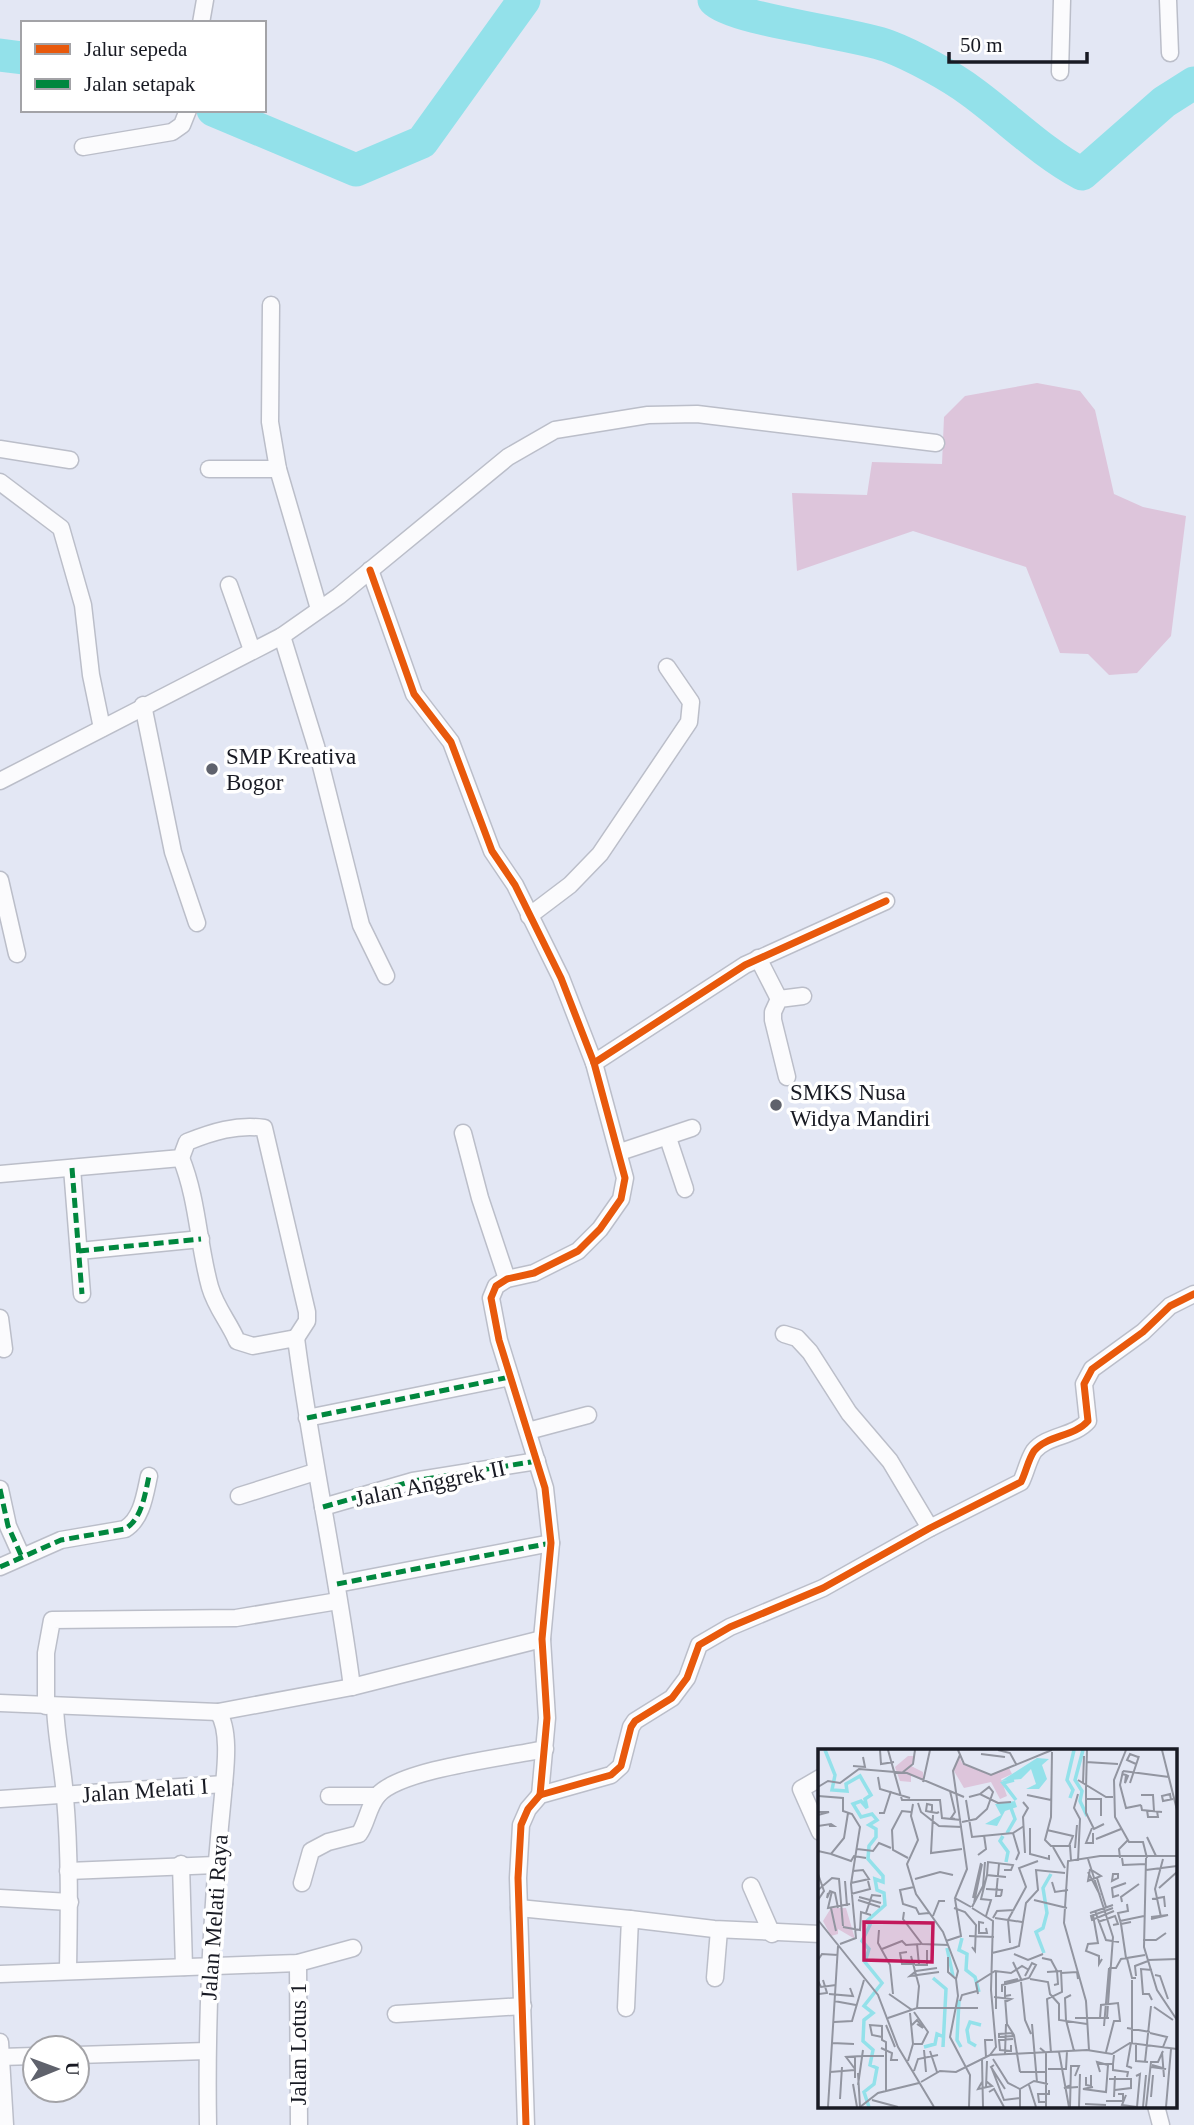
<svg xmlns="http://www.w3.org/2000/svg" width="1194" height="2125" font-family="Georgia,serif">
<rect width="100%" height="100%" fill="#e3e7f4"/>
<!-- green -->
<polygon fill="#ddc5db" points="1037,383 1080,391 1095,410 1114,494 1143,507 1186,516 1171,636 1137,673 1109,675 1088,654 1060,653 1026,567 913,531 797,571 792,493 867,495 872,462 942,464 944,417 965,396"/>
<g fill="none" stroke-linecap="round" stroke-linejoin="round">
<!-- river -->
<g stroke="#93e1ea" stroke-width="33">
<path d="M714,0C732,20 855,33 888,46C912,55 951,76 972,92C1009,119 1041,152 1082,174L1164,102L1194,83"/>
<polyline points="0,55 23,58"/>
<polyline points="213,110 356,170 422,142 524,0"/>
</g>
<defs>
<g id="minor">
<polyline points="1168,0 1170,53"/>
<polyline points="201,23 205,0"/>
<polyline points="1060,72 1062,0"/>
<polyline points="83,147 172,132 182,125 188,110"/>
<polyline points="271,305 270,422 278,469 319,609"/>
<polyline points="0,449 70,460"/>
<polyline points="209,469 278,469"/>
<polyline points="0,482 61,528 83,605 91,675 102,728"/>
<polyline points="370,570 414,694 451,742 492,851 515,885 561,978 594,1063 625,1178 621,1199 600,1229 578,1251 534,1273 507,1279 496,1286 491,1298 499,1340 545,1488 551,1543 542,1639 547,1718 540,1795"/>
<polyline points="229,585 252,650"/>
<polyline points="282,636 316,746 361,925 386,976"/>
<polyline points="143,705 173,852 197,923"/>
<polyline points="0,781 282,636 339,596 508,457 555,430 648,415 697,414 936,443"/>
<polyline points="0,880 17,954"/>
<polyline points="529,916 570,885 600,854 689,722 691,702 667,667"/>
<polyline points="758,958 779,999"/>
<polyline points="594,1063 745,965 886,901"/>
<polyline points="787,1077 773,1020 773,1012 779,999 803,996"/>
<polyline points="463,1133 480,1198 507,1279"/>
<polyline points="668,1138 685,1189"/>
<polyline points="620,1152 692,1128"/>
<path d="M181,1158C198,1200 198,1244 210,1287C216,1308 229,1322 237,1341L253,1346L296,1338C311,1455 337,1570 352,1687"/>
<polyline points="72,1168 82,1294"/>
<path d="M0,1174L181,1158L187,1142C212,1132 237,1124 264,1128L307,1312V1321L296,1338"/>
<polyline points="79,1251 201,1239"/>
<polyline points="0,1318 4,1349"/>
<polyline points="784,1334 797,1338 810,1352 849,1413 890,1461 930,1528"/>
<polyline points="307,1418 510,1377"/>
<polyline points="528,1431 588,1415"/>
<polyline points="0,1489 8,1526 21,1555"/>
<polyline points="239,1496 315,1472"/>
<polyline points="323,1507 413,1481 537,1461"/>
<path d="M0,1567L61,1540L125,1529C142,1519 145,1494 149,1476"/>
<polyline points="337,1584 551,1543"/>
<polyline points="0,1703 218,1712 352,1687 542,1639"/>
<polyline points="46,1706 46,1653 52,1620 236,1618 338,1601"/>
<path d="M55,1706C56,1737 63,1767 65,1797C70,1854 69,1912 68,1969"/>
<polyline points="820,1778 801,1789 820,1832"/>
<polyline points="329,1796 377,1796"/>
<polyline points="0,1799 224,1784"/>
<polyline points="181,1864 184,1967"/>
<polyline points="68,1871 216,1865"/>
<path d="M302,1883L311,1851L328,1842L359,1834C367,1823 368,1806 378,1795C401,1769 508,1757 545,1749"/>
<polyline points="751,1886 772,1934"/>
<polyline points="0,1898 70,1902"/>
<polyline points="519,1908 630,1919 626,2008"/>
<polyline points="630,1919 714,1929 820,1934"/>
<polyline points="298,1963 299,2125"/>
<polyline points="0,1974 298,1963 353,1948"/>
<polyline points="715,1978 719,1930"/>
<polyline points="396,2014 523,2006"/>
<polyline points="0,2042 5,2125"/>
<polyline points="77,2055 207,2051"/>
<polyline points="0,2057 35,2056"/>
<polyline points="1156,2106 1161,2125"/>
<path d="M208,2125C206,2015 212,1905 223,1795C225,1772 231,1731 218,1712"/>
<path d="M526,2125L518,1878L521,1825L528,1809L540,1795L611,1775L621,1766L631,1727L635,1721L672,1698L687,1678L699,1645L730,1627L823,1588L930,1528L1021,1482C1026,1472 1028,1460 1034,1451C1047,1435 1074,1437 1088,1421L1084,1384L1092,1369L1143,1332L1170,1306L1194,1294"/>
</g>
</defs>
<!-- minor casing -->
<use href="#minor" stroke="#bbbec9" stroke-width="19"/>
<!-- minor -->
<use href="#minor" stroke="#fbfbfd" stroke-width="16"/>
<!-- quiet -->
<g stroke="#00873e" stroke-width="5" stroke-dasharray="10 5" stroke-linecap="butt">
<polyline points="72,1168 82,1294"/>
<polyline points="79,1251 201,1239"/>
<polyline points="307,1418 510,1377"/>
<polyline points="0,1489 8,1526 21,1555"/>
<polyline points="323,1507 413,1481 537,1461"/>
<path d="M0,1567L61,1540L125,1529C142,1519 145,1494 149,1476"/>
<polyline points="337,1584 551,1543"/>
</g>
<defs>
<g id="cycleway">
<polyline points="370,570 414,694 451,742 492,851 515,885 561,978 594,1063 625,1178 621,1199 600,1229 578,1251 534,1273 507,1279 496,1286 491,1298 499,1340 545,1488 551,1543 542,1639 547,1718 540,1795"/>
<polyline points="594,1063 745,965 886,901"/>
<path d="M526,2125L518,1878L521,1825L528,1809L540,1795L611,1775L621,1766L631,1727L635,1721L672,1698L687,1678L699,1645L730,1627L823,1588L930,1528L1021,1482C1026,1472 1028,1460 1034,1451C1047,1435 1074,1437 1088,1421L1084,1384L1092,1369L1143,1332L1170,1306L1194,1294"/>
</g>
</defs>
<!-- cycleway casing -->
<use href="#cycleway" stroke="#fff" stroke-width="11"/>
<!-- cycleway -->
<use href="#cycleway" stroke="#e8590c" stroke-width="7"/>
</g>
<!-- markers -->
<g fill="#5f626c" stroke="#fff" stroke-width="2.5">
<circle cx="212" cy="769" r="7"/>
<circle cx="776" cy="1105" r="7"/>
</g>
<g text-anchor="middle" stroke-width="7" stroke-linejoin="round" paint-order="stroke">
<!-- poi labels -->
<g font-size="23" fill="#181a23" stroke="#fff" text-anchor="start">
<text x="226" y="764">SMP Kreativa<tspan x="226" dy="26">Bogor</tspan></text>
<text x="790" y="1100">SMKS Nusa<tspan x="790" dy="26">Widya Mandiri</tspan></text>
</g>
<!-- street labels -->
<g font-size="23" fill="#181a23" stroke="#fff">
<text transform="translate(430 1483) rotate(-12)" y="8">Jalan Anggrek II</text>
<text transform="translate(145 1790) rotate(-4)" y="8">Jalan Melati I</text>
<text transform="translate(214 1917) rotate(-86)" y="8">Jalan Melati Raya</text>
<text transform="translate(298 2044) rotate(-90)" y="8">Jalan Lotus 1</text>
</g>
</g>
<!-- overview -->
<g transform="translate(818 1749)">
<rect width="359" height="359" fill="#e3e7f4"/>
<path d="M90,7H97L93,17L105,23V32L93,26V33L82,32L77,18ZM141,7L144,14L171,26L191,19L194,25L183,30L189,47L182,50L173,33L146,39L136,22ZM13,159H28L37,190L20,180V185L13,187L5,172Z" fill="#ddc5db"/>
<path d="M219,9L231,10L224,16L229,30L221,40H208L218,35L213,20L203,30L183,32ZM197,52L199,58L187,62L179,77L167,75L183,66L177,55Z" fill="#93e1ea"/>
<path fill="none" stroke="#93e1ea" stroke-width="3.5" d="M7,1L17,26L14,41L29,42L28,35L42,27L53,46L47,50L49,59L43,52L35,55L43,68L54,65L59,71L51,76L58,80V88L51,97L50,110L65,127V133L57,130L59,141L66,144L67,156L49,172L52,176L44,192L51,200L47,213L64,234L46,257L55,264L46,271L45,292L55,301L52,316L59,319L56,335L46,343L51,358M265,1L257,31L264,42L262,52L269,67M196,31L185,34L198,51M252,49L255,41L249,31L256,1M189,84L197,70L193,59M185,87L182,92L190,103L188,113M144,189L141,201L149,205L148,221L157,228L161,243M129,199L135,227M226,204L218,183L225,179L229,164L225,139L233,125M115,229L128,240L125,298M141,251L139,291L143,298M158,297L151,293L149,281L152,273L163,276M106,298L117,295L119,285L126,288"/>
<path fill="none" stroke="#9295a0" stroke-width="2" d="M62,1L63,15L76,13M70,1L84,51H122L124,69L143,71M140,1L146,15L173,26L234,1M180,1L192,4L198,15M308,1L296,31L297,68L311,93H325L329,109M344,1L359,61M234,3L233,68L227,91L233,97H252L253,111M163,5L187,8M142,6L135,22L149,120L137,149L153,158M268,13L300,15M318,15L309,11L312,5L320,8M35,17L47,18L45,8M305,22L302,36L308,59L323,56M305,22L351,28M85,23L95,15L97,1M304,25L308,26L310,27L307,34L308,26M60,28L62,40L92,49M260,31L288,48H295M105,33L112,1M265,34L266,7M312,34L321,7M0,38L10,32L22,34L41,20L89,24L146,48M268,38V64L276,80L286,75M268,39L269,1M132,42L137,63L133,69L137,70M209,46L233,51M323,46H335L336,62M0,47L25,49V62L34,65L42,78L33,135L38,189L22,195M151,48L162,45L180,54L193,53M269,50H283V67M148,51L154,88L195,84L206,77M353,51L352,45L344,47L345,52L355,50M205,53L210,59L205,68L207,104M100,54L103,63L121,77L144,78M95,55L93,67L100,91L89,115L98,145L125,183L140,222L138,230M323,56L324,61L344,63M329,61L330,68H340L339,62M0,63H11L0,66M61,64H66L73,42M113,64V63L114,61V56L109,55L108,62L113,63L119,64L121,63M115,66L113,104L144,100M144,73L158,70L169,60L175,43L171,38L162,45M0,77L13,75L16,77H11M212,79V105L231,110V106M274,79L268,94H275V84M229,81L255,87L251,97M195,84L201,104L198,111M329,88L338,107M278,90L303,80M235,98L247,119M257,99L259,76M39,100L55,102L61,94L73,99M0,102L13,105L26,89L30,64M13,105L33,112L36,107L48,109M160,106L168,100L166,86M90,109L75,101L74,81L84,62L93,63M302,109L301,100L310,91M304,109L305,116L328,115M328,109L326,198L339,241L359,271M270,110L295,188L289,269M260,112L262,70L256,59L260,45M181,115L178,147H183M272,120L270,132L283,127L272,120M186,121H193L195,116L170,113L169,126L188,128M328,121L359,117M270,123L282,146M0,125L6,142L0,151M295,125H300V129L294,132ZM279,129L288,158M97,130L122,123L135,126M27,132L29,157M234,133L237,143L250,141M33,134L51,130L45,121L35,122M96,138L82,141L85,155L98,159L101,165L111,164M341,139L359,123M168,140L184,141L183,147M0,141L14,129L21,130L25,177M14,142L10,159L32,155M10,144L9,149L12,142L17,144L20,159M33,145L52,140L50,132M301,146L295,148L294,139L308,134M41,148L63,154M155,149L163,114M334,150L346,148L347,158M40,151L62,158M216,151L249,159M304,153L303,148L321,135M156,154L164,115M154,158L165,137L167,113M13,159L18,182M136,159L147,163L158,176L157,202L154,198M154,159L175,172L173,241L178,298L172,306M295,159L273,167L274,171L296,162M277,162L288,191L301,193M86,163L85,170L104,195L130,196M48,164L54,146L63,147M272,164L295,156M275,166L280,194L270,195L268,202L281,207V215L284,210M115,167L121,152H127M168,167L173,151L163,150L169,126M333,168L350,166L333,170M343,168L337,140L345,110M175,169L179,162L196,161M177,169L204,173M0,171L60,246L80,298L116,358M302,172L326,167M280,173L297,167L300,175L295,176M166,174L161,173V184H169L168,179M303,175L300,164L310,162L309,155M25,178L42,181L43,163L53,166M61,181L60,194L72,216L75,245M151,187L176,188M325,191H338L348,184M128,192L143,187L137,150M192,194L190,171L208,138L201,119L220,112M99,195L101,216M195,199L201,197L208,154L220,141L218,121L247,124M64,200L84,192L88,196L103,195M89,203L82,204L84,215H97M174,204L195,199M196,205L210,211L225,205M93,207L101,237L99,259M130,208V223L138,230L140,247L132,288L152,326L151,358M224,209L233,211L239,222L240,235L236,236M308,209L303,175L313,173M309,209L314,229H318M0,211L4,205L20,206M330,211L359,210M195,213L204,232M97,216H109V201M291,219H298L303,210L327,206M334,221L323,220L325,245H331L334,251M98,222L92,227L121,223M98,222L119,219M229,223L243,222L244,243L229,250L233,304M243,224L259,223L260,230M337,226L342,227L350,250M318,227L317,217L330,212M212,230L230,233L232,245L241,255V271L269,275M314,231V294M0,232L3,238L18,236M203,233L207,271L213,285M184,243V236L211,229L218,216L214,214L207,227M1,245L9,244L5,231M11,245L35,247L32,239M71,245L94,261M160,245L158,234L177,222L193,224L204,217L211,221M193,246L187,247V233L200,230M253,246L247,249L248,271L256,302M176,248L193,250L187,253M187,248L189,275L196,286L202,323M16,252L38,256M142,252L144,246L159,242M336,258L355,271M178,260V222M70,269L99,259H160M257,269H291M282,269L283,256L300,254L302,272H296L288,303M16,273L34,272L46,231M214,275L219,333M68,276L77,298M94,276L99,271L105,279L99,275M286,277L291,219M309,279L332,283M194,284L195,287L181,288V285ZM332,284L349,288L345,298M64,288L54,286L52,276L64,277V291L68,293V343M14,294L36,295M313,294L309,317L314,319M318,294V312L330,313M96,295H104L110,283L96,263M193,296V302L182,301L181,291L195,290M63,299L74,304L73,311H80M222,299L228,304V358M106,301L108,323M271,301L268,252L246,174L250,112L282,107H359M112,302L119,323M241,303L251,358M344,303L346,328M187,305L188,275M44,307H66M168,308L167,291H175M164,310L165,358M175,310L190,334L202,340V358M90,312L95,295L92,264M327,313L333,257M279,315H295L296,306M295,315V321L310,323L309,328M176,316L173,318L187,340M333,318L348,320L334,316M37,320L28,308L44,307M174,320L186,351L202,349M230,320H248L249,302M96,322L100,310L120,306M12,323L37,321M202,323H228M282,323L279,313L290,316M40,324L42,358L60,344L101,334M318,327L322,325L319,358M268,328V336L273,337V326M37,329V307M291,330H313V339L297,341M103,333L122,322L138,323L172,306L269,301L294,305L312,294L359,300M164,333L160,340L174,337L168,332M35,335L39,358M40,336L45,301M211,336L218,358M253,336L246,339L260,338M275,338L265,340L288,343L290,316M168,339L169,312M202,340L216,332L230,335M171,343L176,340L186,358M308,346L304,356L319,358M296,348L297,327M333,348L335,326M22,350L24,318M54,351L80,358M288,352H305V345H300M229,353H221L220,345H231V341M267,355L288,356M10,358L20,197M252,358L253,317H261L257,327M261,358L262,325M325,358L328,326M328,358L333,313H340L345,302M348,358L353,300"/>
<path fill="#c2185b" fill-opacity="0.15" stroke="#c2185b" stroke-width="3.5" d="M46,173L115,174L114,213L46,211Z"/>
<rect width="359" height="359" fill="none" stroke="#181a23" stroke-width="3.5"/>
</g>
<!-- legend -->
<rect x="21" y="21" width="245" height="91" fill="#ffffff" stroke="#a3a3a7" stroke-width="2"/>
<rect x="35" y="44" width="35" height="10" fill="#e8590c" stroke="#a3a3a7" stroke-width="2"/>
<text x="84" y="56" font-size="21" fill="#181a23">Jalur sepeda</text>
<rect x="35" y="79" width="35" height="10" fill="#00873e" stroke="#a3a3a7" stroke-width="2"/>
<text x="84" y="91" font-size="21" fill="#181a23">Jalan setapak</text>
<!-- north arrow -->
<g transform="translate(56 2069) rotate(89)"><circle r="33" fill="#ffffff" stroke="#a3a3a7" stroke-width="2"/>
<path d="M0-5L12 26L0 18L-12 26Z" fill="#5f626c"/>
<text y="-10" font-size="19" font-weight="bold" text-anchor="middle" fill="#181a23">U</text>
</g>
<!-- scale -->
<path d="M949 52v10h138v-10" fill="none" stroke="#181a23" stroke-width="3.5"/>
<text x="960" y="52" font-size="21" fill="#181a23" stroke="#ffffff" stroke-width="5" paint-order="stroke">50 m</text>
</svg>
